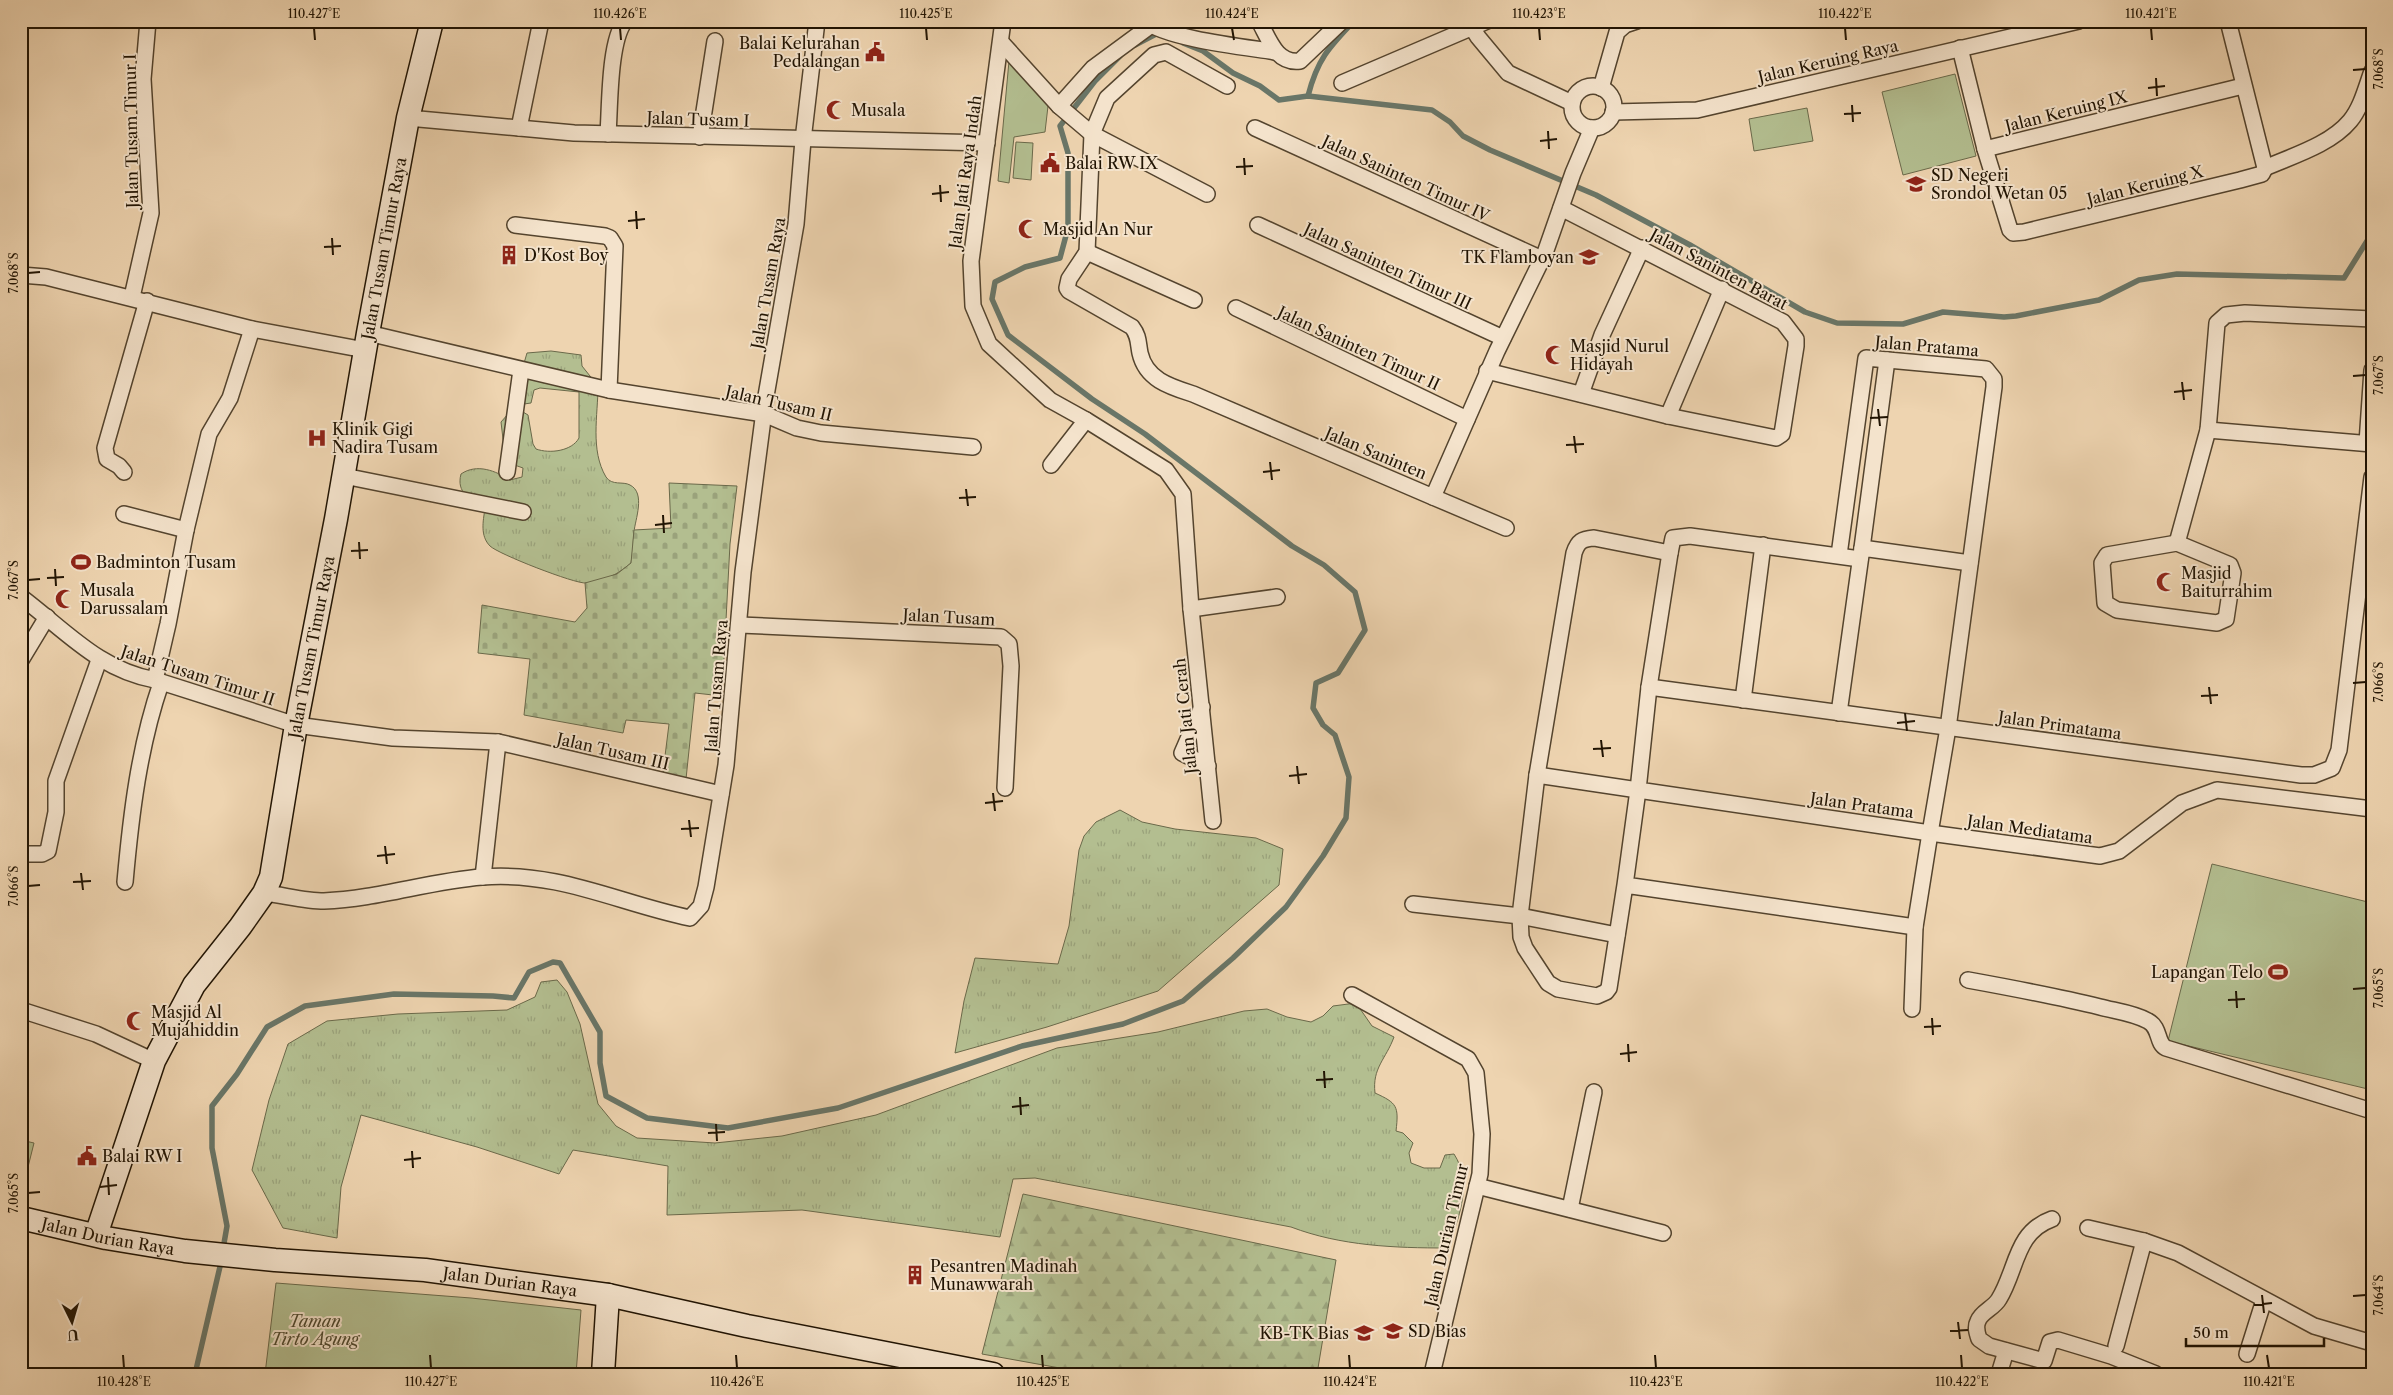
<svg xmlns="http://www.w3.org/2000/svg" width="2393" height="1395" font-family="'Libre Caslon Text',serif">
<defs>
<pattern id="grass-tufts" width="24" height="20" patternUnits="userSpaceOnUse" patternTransform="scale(1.25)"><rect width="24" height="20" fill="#b3be90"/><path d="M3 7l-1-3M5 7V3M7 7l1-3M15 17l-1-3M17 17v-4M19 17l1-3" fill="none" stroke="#9aa27b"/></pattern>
<pattern id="forest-firs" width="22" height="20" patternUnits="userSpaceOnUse" patternTransform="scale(1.25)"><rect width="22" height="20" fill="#b3be90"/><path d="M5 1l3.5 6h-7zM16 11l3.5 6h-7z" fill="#9aa27b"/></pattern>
<pattern id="cemetery-stones" width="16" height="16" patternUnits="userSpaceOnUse" patternTransform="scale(1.25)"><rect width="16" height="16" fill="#b3be90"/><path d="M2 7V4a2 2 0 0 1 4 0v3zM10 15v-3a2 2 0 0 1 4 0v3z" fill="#9aa27b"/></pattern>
</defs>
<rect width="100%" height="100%" fill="#eed4b0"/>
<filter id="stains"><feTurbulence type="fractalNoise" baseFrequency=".004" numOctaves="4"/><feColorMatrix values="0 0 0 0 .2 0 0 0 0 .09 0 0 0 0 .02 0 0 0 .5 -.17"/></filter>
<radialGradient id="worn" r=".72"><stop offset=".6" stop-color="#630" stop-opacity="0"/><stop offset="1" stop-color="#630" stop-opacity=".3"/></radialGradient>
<!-- grass -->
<g fill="url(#grass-tufts)" stroke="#6a694a">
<path d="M551,351L581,355L582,366L598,386C598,415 590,450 606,477C612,486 623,481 630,485C646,493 635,520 634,532C633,542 633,552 631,563C618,574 604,582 586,583C575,584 498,554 490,546C480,536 483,521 485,509C470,499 456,493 461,474C477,463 496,471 510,480L522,477L523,468L509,463L505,456L501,422L508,414L523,412L528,415L533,444L536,449C550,454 572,451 579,438V392L540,388L534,390L531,403L524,404L520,399L522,370L527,353Z"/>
<polygon points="1120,810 1142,822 1175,829 1256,838 1283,849 1279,885 1158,991 1047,1027 955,1053 964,1001 975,958 1058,964 1069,926 1079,850 1084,836 1096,822"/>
<path d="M557,980L567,992L580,1024L598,1104L616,1126L637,1138L715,1143L782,1136L876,1115L1057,1048L1158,1032L1244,1011L1267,1009L1287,1017L1311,1022L1323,1016L1333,1006L1356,1003L1372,1026L1394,1037C1386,1059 1372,1068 1375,1093C1397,1103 1399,1106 1396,1131L1403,1133L1413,1143L1409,1153L1411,1163L1424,1168H1440L1445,1155L1454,1154C1473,1183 1459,1219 1447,1248C1395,1248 1341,1246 1291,1227L1035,1178L1013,1179L1000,1237L802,1210L667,1215L668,1166L573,1150L559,1174L477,1147L361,1115L341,1187L337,1238L283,1228L252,1170L269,1100L288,1044L327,1021L398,1014L507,1010L535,997L541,982Z"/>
</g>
<!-- forest -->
<polygon fill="url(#forest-firs)" stroke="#6a694a" points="1023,1194 1336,1260 1317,1374 1093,1374 982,1354"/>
<!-- cemetery -->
<polygon fill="url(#cemetery-stones)" stroke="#6a694a" points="669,483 737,486 730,544 722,696 695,693 686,779 663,772 669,724 626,720 623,733 524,715 530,659 478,653 482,605 575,622 587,608 585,583 617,574 631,563 634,530 671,528"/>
<!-- park -->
<g fill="#b3be90" stroke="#6a694a">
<polygon points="1009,61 1048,106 1045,132 1014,137 1009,183 998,181"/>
<polygon points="1955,74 1976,156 1903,175 1882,92"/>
<polygon points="1807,108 1813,141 1754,151 1749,119"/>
<polygon points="1016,142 1033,143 1031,180 1013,178"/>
<polygon points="2212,864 2372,903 2372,1090 2168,1041"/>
<polygon points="21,1140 34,1143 24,1183 21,1182"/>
<polygon points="276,1283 471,1298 581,1310 576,1374 265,1374"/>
</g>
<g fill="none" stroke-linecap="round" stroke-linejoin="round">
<!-- stream -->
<g stroke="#697668" stroke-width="5.5">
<polyline points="1183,43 1203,51 1233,73 1260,86 1279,100 1308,96 1432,110 1450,122 1463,136 1490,150 1596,195 1690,245 1805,312 1837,323 1903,324 1943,312 2004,317 2016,316 2099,300 2139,280 2177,274 2344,278 2372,233"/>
<polyline points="1135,45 1158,33 1160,34"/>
<path d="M1308,96C1317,60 1329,47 1354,21"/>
<polyline points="223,1249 227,1226 212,1148 212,1106 237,1074 267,1027 305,1006 394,994 493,996 514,998 529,972 553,962 560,963 600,1032 600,1063 606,1096 647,1118 728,1128 838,1108 1022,1046 1123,1024 1183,1001 1233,958 1286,907 1323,856 1346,818 1349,777 1335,735 1323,725 1313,708 1316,683 1338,673 1365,630 1355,592 1324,565 1292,546 1145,434 1092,399 1008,335 992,299 995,282 1025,267 1060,258 1068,228 1068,153 1060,126 1095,81 1120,56"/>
<polyline points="195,1374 222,1258"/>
</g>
<defs>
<g id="street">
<polyline points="1003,21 971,261 973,306 989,344 1050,400 1086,420 1051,465"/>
<path d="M1145,21C1168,39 1245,47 1276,52"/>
<path d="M1259,21C1269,39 1276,64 1300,61L1342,21"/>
<polyline points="1468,21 1478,37 1508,73 1572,103"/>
<polyline points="2228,21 2265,168"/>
<polyline points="1001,42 1059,106 1092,134 1207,194"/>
<polyline points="1960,48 1985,149 2010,230 2013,233 2024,232 2240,180 2262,174 2265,168"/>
<polyline points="1342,83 1487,21"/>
<path d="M1227,86L1166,52L1154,55L1107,98L1092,134L1087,252L1069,279L1067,288L1069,291L1132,327C1139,336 1138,343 1140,353C1146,380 1171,387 1193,394L1433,497L1497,351L1545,253L1573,173L1592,128"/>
<circle cx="1593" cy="107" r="21"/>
<polyline points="1601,88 1617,32 1625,25 1637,21"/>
<polyline points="1059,106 1093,68 1150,26"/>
<polyline points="1613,112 1697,110 2079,21"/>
<polyline points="408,118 574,133 987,143"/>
<polyline points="519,128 541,21"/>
<polyline points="1255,128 1542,259"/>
<path d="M608,134C610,106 609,41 625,21"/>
<polyline points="700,137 715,41"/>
<polyline points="1985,149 2243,86"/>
<path d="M2265,168C2292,156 2330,145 2350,121C2361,108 2366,88 2372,71"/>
<polyline points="515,225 605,236 610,238 615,246 609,390"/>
<polyline points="1258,225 1503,338"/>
<polyline points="1087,252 1194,300"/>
<polyline points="21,275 46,277 252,329 365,350"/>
<polyline points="132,297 151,213 143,79 148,21"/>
<polyline points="1236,308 1467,419"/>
<polyline points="368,333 609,390 764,414 797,428 821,433 973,447"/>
<polyline points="1487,371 1668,416 1776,438 1782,434 1796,346 1796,339 1783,322 1561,208"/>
<polyline points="1581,394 1602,335 1642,248"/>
<polyline points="1668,416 1722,289"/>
<polyline points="1086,420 1166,470 1183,494 1191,609 1213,821"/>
<polyline points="2208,430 2372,444"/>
<polyline points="2367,443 2372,370"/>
<polyline points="124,472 119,466 107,459 105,448 147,301"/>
<polyline points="507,472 521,370"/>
<polyline points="344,476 523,512"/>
<polyline points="1433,497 1506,528"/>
<polyline points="124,514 186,530"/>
<polyline points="2177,543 2208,430 2217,323 2226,315 2245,313 2372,319"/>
<polygon points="2177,543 2230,565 2233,573 2226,619 2217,623 2117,610 2105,603 2102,563 2107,555"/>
<polyline points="1862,548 1887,360"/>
<polyline points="1670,553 1649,687 1638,790 1930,833 1948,728 1994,387 1994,379 1986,369 1866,358 1839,555"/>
<path d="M21,597C65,630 99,670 155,680L296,725L393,738L498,742"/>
<polyline points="1191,609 1277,597"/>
<polyline points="740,625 1001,637 1009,644 1011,666 1005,788"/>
<polyline points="21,660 47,617"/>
<polyline points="155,680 168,624 186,530 209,434 230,398 252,329"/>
<polyline points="1649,687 2301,775 2314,775 2332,768 2339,750 2372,477"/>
<polyline points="1743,700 1763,545"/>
<polyline points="1202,707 1182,753 1208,766"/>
<polyline points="1839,713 1862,548 1970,563"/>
<path d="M1537,775L1574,553C1578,541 1582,539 1594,538L1670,553L1673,538L1690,536L1860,559"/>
<polyline points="21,854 42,854 48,851 56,812 56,781 99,660"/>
<polyline points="483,877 498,742 721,794"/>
<path d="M125,882C131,815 139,747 161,683"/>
<polyline points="1625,885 1609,988 1606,992 1597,996 1558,989 1548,983 1525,948 1521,937 1520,916 1537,775 1638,790 1625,885 1915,927"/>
<path d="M264,893C283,895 305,901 324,901C377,899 430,881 482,877C559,871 618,903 690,918L701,906L706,887L726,765L743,572L766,396L796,224L803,140L817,21"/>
<polyline points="1413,904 1520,916 1617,935"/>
<path d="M1968,980C2012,988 2056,996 2100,1007C2115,1011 2134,1013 2148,1021C2161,1028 2156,1043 2166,1048L2372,1111"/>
<polyline points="1352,995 1468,1059 1476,1073 1482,1134 1480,1174 1432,1374"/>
<polyline points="1912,1009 1915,927 1930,833 2100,856 2119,851 2182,803 2217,790 2372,809"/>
<polyline points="21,1010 96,1034 154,1061"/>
<polyline points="1477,1186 1663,1233"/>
<polyline points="1570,1209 1594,1092"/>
<path d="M2052,1219C2015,1232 2017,1270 1999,1299C1994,1308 1981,1312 1978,1321C1975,1327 1977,1333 1979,1339L1989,1346L2044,1361L2050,1342L2058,1340L2111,1356L2156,1374"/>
<polyline points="2088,1228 2144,1241 2178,1253 2314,1326 2372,1343"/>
<polyline points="2116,1346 2144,1241"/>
<polyline points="2247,1354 2264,1300"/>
<polyline points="1999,1374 2006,1351"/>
</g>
<g id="secondary">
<path id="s1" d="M21,1218L106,1238L185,1251L275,1260L425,1270L608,1295L747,1326L993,1374"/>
<path id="s2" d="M96,1235L154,1061L194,985L240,927L264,893L271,877L296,725L336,519L368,333L408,118L432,21"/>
<polyline points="603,1374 608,1295"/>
</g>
</defs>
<!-- street casing -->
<use href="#street" stroke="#54442e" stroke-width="18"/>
<!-- secondary casing -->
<use href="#secondary" stroke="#211403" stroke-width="25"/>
<!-- street -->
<use href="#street" stroke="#f4e3cc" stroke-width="15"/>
<!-- secondary -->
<use href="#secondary" stroke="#f4e3cc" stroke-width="22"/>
</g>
<!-- ticks -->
<path fill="none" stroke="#211403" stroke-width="2" d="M314,28L315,40M620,28L621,40M926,28L927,40M1232,28L1234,40M1539,28L1540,40M1845,28L1846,40M2151,28L2152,40M2353,70L2366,69M2156,78L2157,96M2148,88L2165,86M1852,105L1853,122M1844,114L1861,113M1548,131L1549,149M1540,141L1557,139M1244,158L1245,175M1236,167L1253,166M940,185L941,202M932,194L949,192M636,211L637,229M628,221L645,219M332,238L333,255M324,247L341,246M28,273L40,272M2353,376L2366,375M2182,382L2184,400M2174,392L2192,390M1878,409L1880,426M1870,418L1888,417M1574,436L1576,453M1566,445L1584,444M1270,462L1272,480M1263,472L1280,470M966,489L968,506M959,498L976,497M663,515L664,533M655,525L672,523M359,542L360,559M351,551L368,550M55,569L56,586M47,578L64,577M28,580L40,579M2353,683L2366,682M2209,687L2211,704M2201,696L2218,695M1905,713L1907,731M1897,723L1915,721M1601,740L1603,757M1593,749L1611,748M1297,766L1299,784M1289,776L1307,774M993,793L995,811M985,803L1003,801M689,820L691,837M681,829L699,828M385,846L387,864M377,856L395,854M81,873L83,890M73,882L91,881M28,886L40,885M2353,989L2366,988M2236,991L2237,1008M2228,1000L2245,999M1932,1018L1933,1035M1924,1027L1941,1026M1628,1044L1629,1062M1620,1054L1637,1052M1324,1071L1325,1088M1316,1080L1333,1079M1020,1097L1021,1115M1012,1107L1029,1105M716,1124L717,1141M708,1133L725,1132M412,1151L413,1168M404,1160L421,1158M108,1177L109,1195M100,1187L117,1185M28,1193L40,1192M2262,1295L2264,1313M2353,1296L2366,1295M2254,1305L2272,1303M1958,1322L1960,1339M1950,1331L1968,1330M123,1355L124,1368M430,1355L431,1368M736,1355L737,1368M1042,1355L1043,1368M1349,1355L1350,1368M1655,1355L1656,1368M1961,1355L1962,1368M2267,1355L2269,1368"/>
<!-- icons -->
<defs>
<symbol id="civic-bare" viewBox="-9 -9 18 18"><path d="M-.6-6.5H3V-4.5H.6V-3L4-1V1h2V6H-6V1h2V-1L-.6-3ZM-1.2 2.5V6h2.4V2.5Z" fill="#8f2418" stroke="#f4e3cc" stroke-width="2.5" paint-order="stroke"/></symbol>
<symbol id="mosque-bare" viewBox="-9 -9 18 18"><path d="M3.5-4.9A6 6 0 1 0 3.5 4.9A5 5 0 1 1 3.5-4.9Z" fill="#8f2418" stroke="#f4e3cc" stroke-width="2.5" paint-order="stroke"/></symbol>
<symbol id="school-bare" viewBox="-9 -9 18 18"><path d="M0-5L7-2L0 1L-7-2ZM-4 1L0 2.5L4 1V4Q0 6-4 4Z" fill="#8f2418" stroke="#f4e3cc" stroke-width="2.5" paint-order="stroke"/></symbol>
<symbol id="building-bare" viewBox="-9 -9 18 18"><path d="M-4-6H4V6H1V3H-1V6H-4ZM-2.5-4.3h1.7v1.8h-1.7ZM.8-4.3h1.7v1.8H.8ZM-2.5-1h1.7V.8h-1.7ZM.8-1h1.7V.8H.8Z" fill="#8f2418" stroke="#f4e3cc" stroke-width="2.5" paint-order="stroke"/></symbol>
<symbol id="hospital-bare" viewBox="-9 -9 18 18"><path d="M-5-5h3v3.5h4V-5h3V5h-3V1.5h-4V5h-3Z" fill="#8f2418" stroke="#f4e3cc" stroke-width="2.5" paint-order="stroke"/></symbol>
<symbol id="stadium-bare" viewBox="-9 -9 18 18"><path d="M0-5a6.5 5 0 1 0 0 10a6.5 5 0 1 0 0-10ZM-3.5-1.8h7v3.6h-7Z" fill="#8f2418" stroke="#f4e3cc" stroke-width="2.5" paint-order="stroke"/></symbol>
</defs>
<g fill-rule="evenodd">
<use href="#civic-bare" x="861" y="38" width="28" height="28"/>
<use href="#mosque-bare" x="822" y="96" width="28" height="28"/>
<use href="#civic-bare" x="1036" y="149" width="28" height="28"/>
<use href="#school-bare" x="1902" y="170" width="28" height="28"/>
<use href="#mosque-bare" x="1014" y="215" width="28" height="28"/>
<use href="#building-bare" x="495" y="241" width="28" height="28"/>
<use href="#school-bare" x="1575" y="243" width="28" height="28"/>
<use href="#mosque-bare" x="1541" y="341" width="28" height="28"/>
<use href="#hospital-bare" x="303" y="424" width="28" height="28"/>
<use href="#stadium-bare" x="67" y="548" width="28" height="28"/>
<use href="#mosque-bare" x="2152" y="568" width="28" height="28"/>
<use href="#mosque-bare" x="51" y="585" width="28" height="28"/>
<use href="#stadium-bare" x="2264" y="958" width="28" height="28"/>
<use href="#mosque-bare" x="122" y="1007" width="28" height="28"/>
<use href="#civic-bare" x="73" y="1142" width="28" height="28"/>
<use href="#building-bare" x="901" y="1261" width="28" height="28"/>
<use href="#school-bare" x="1379" y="1317" width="28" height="28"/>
<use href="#school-bare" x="1350" y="1319" width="28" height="28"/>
</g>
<g text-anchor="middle" stroke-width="4" stroke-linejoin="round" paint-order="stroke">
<!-- poi labels -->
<g font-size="16" fill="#211403" stroke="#f4e3cc" text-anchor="start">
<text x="860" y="49" text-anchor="end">Balai Kelurahan<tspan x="860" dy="18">Pedalangan</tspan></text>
<text x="851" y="116">Musala</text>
<text x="1065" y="169">Balai RW IX</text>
<text x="1931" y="181">SD Negeri<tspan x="1931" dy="18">Srondol Wetan 05</tspan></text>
<text x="1043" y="235">Masjid An Nur</text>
<text x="524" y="261">D'Kost Boy</text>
<text x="1574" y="263" text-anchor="end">TK Flamboyan</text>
<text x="1570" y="352">Masjid Nurul<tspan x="1570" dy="18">Hidayah</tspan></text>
<text x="332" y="435">Klinik Gigi<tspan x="332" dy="18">Nadira Tusam</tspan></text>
<text x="96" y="568">Badminton Tusam</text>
<text x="2181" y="579">Masjid<tspan x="2181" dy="18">Baiturrahim</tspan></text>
<text x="80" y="596">Musala<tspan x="80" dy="18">Darussalam</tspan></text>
<text x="2263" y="978" text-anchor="end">Lapangan Telo</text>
<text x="151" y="1018">Masjid Al<tspan x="151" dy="18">Mujahiddin</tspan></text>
<text x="102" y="1162">Balai RW I</text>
<text x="930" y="1272">Pesantren Madinah<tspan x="930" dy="18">Munawwarah</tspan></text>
<text x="1408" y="1337">SD Bias</text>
<text x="1349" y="1339" text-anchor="end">KB-TK Bias</text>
</g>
<!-- street labels -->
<g font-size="16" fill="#211403" stroke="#f4e3cc">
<text transform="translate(1828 61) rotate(-13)" y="6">Jalan Keruing Raya</text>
<text transform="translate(2066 111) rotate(-14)" y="6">Jalan Keruing IX</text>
<text transform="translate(698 119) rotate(2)" y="6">Jalan Tusam I</text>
<text transform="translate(131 131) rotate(-91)" y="6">Jalan Tusam Timur I</text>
<text transform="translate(965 172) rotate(-82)" y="6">Jalan Jati Raya Indah</text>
<text transform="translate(1406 178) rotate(25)" y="6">Jalan Saninten Timur IV</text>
<text transform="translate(2145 185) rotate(-14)" y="6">Jalan Keruing X</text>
<text dy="6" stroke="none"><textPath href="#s2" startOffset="1041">Jalan Tusam Timur Raya</textPath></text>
<text transform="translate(1388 266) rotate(25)" y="6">Jalan Saninten Timur III</text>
<text transform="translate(1719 269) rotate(28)" y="6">Jalan Saninten Barat</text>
<text transform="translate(768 283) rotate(-80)" y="6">Jalan Tusam Raya</text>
<text transform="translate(1927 346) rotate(5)" y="6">Jalan Pratama</text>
<text transform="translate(1359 348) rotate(25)" y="6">Jalan Saninten Timur II</text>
<text transform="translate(779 403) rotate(13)" y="6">Jalan Tusam II</text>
<text transform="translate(1376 453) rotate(23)" y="6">Jalan Saninten</text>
<text transform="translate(949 617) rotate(3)" y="6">Jalan Tusam</text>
<text dy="6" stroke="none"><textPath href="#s2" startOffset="636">Jalan Tusam Timur Raya</textPath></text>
<text transform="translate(198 675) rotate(18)" y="6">Jalan Tusam Timur II</text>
<text transform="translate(716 686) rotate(-85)" y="6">Jalan Tusam Raya</text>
<text transform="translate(1185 716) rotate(-96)" y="6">Jalan Jati Cerah</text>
<text transform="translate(2060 725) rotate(8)" y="6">Jalan Primatama</text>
<text transform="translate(613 751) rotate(13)" y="6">Jalan Tusam III</text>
<text transform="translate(1862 805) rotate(8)" y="6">Jalan Pratama</text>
<text transform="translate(2030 829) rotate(8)" y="6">Jalan Mediatama</text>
<text dy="6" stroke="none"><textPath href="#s1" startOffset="89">Jalan Durian Raya</textPath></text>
<text transform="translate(1446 1235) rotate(-77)" y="6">Jalan Durian Timur</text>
<text dy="6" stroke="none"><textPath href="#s1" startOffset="494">Jalan Durian Raya</textPath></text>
</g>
<!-- park labels -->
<g font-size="16" font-style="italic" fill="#4d472d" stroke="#f4e3cc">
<text x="315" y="1327">Taman<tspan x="315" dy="18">Tirto Agung</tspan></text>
</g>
</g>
<!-- margin -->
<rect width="2393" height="1395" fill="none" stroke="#eed4b0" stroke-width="55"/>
<!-- north arrow -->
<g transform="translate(72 1322) rotate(175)" stroke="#f4e3cc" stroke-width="4" paint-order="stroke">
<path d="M0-4L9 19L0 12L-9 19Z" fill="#211403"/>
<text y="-8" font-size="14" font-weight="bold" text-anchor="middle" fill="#211403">U</text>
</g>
<!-- scale -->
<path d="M2186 1338v8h138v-8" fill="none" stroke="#211403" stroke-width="2.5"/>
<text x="2193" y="1338" font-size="15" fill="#211403" stroke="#f4e3cc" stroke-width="4" paint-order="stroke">50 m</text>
<rect x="28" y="28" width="2338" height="1340" fill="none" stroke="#211403" stroke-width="2"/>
<g font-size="12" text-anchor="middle" fill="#211403">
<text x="314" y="18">110.427°E</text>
<text x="620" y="18">110.426°E</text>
<text x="926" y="18">110.425°E</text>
<text x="1232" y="18">110.424°E</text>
<text x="1539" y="18">110.423°E</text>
<text x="1845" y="18">110.422°E</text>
<text x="2151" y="18">110.421°E</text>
<text transform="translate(2379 69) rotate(-90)" y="4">7.068°S</text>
<text transform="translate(14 273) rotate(-90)" y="4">7.068°S</text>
<text transform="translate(2379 375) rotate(-90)" y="4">7.067°S</text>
<text transform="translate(14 580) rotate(-90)" y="4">7.067°S</text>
<text transform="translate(2379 682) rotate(-90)" y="4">7.066°S</text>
<text transform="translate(14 886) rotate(-90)" y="4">7.066°S</text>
<text transform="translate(2379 988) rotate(-90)" y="4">7.065°S</text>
<text transform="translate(14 1193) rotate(-90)" y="4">7.065°S</text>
<text transform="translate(2379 1295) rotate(-90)" y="4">7.064°S</text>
<text x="124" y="1386">110.428°E</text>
<text x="431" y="1386">110.427°E</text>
<text x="737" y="1386">110.426°E</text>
<text x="1043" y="1386">110.425°E</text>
<text x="1350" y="1386">110.424°E</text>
<text x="1656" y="1386">110.423°E</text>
<text x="1962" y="1386">110.422°E</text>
<text x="2269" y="1386">110.421°E</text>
</g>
<rect width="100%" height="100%" filter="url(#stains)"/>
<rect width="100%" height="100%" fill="url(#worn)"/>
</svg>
